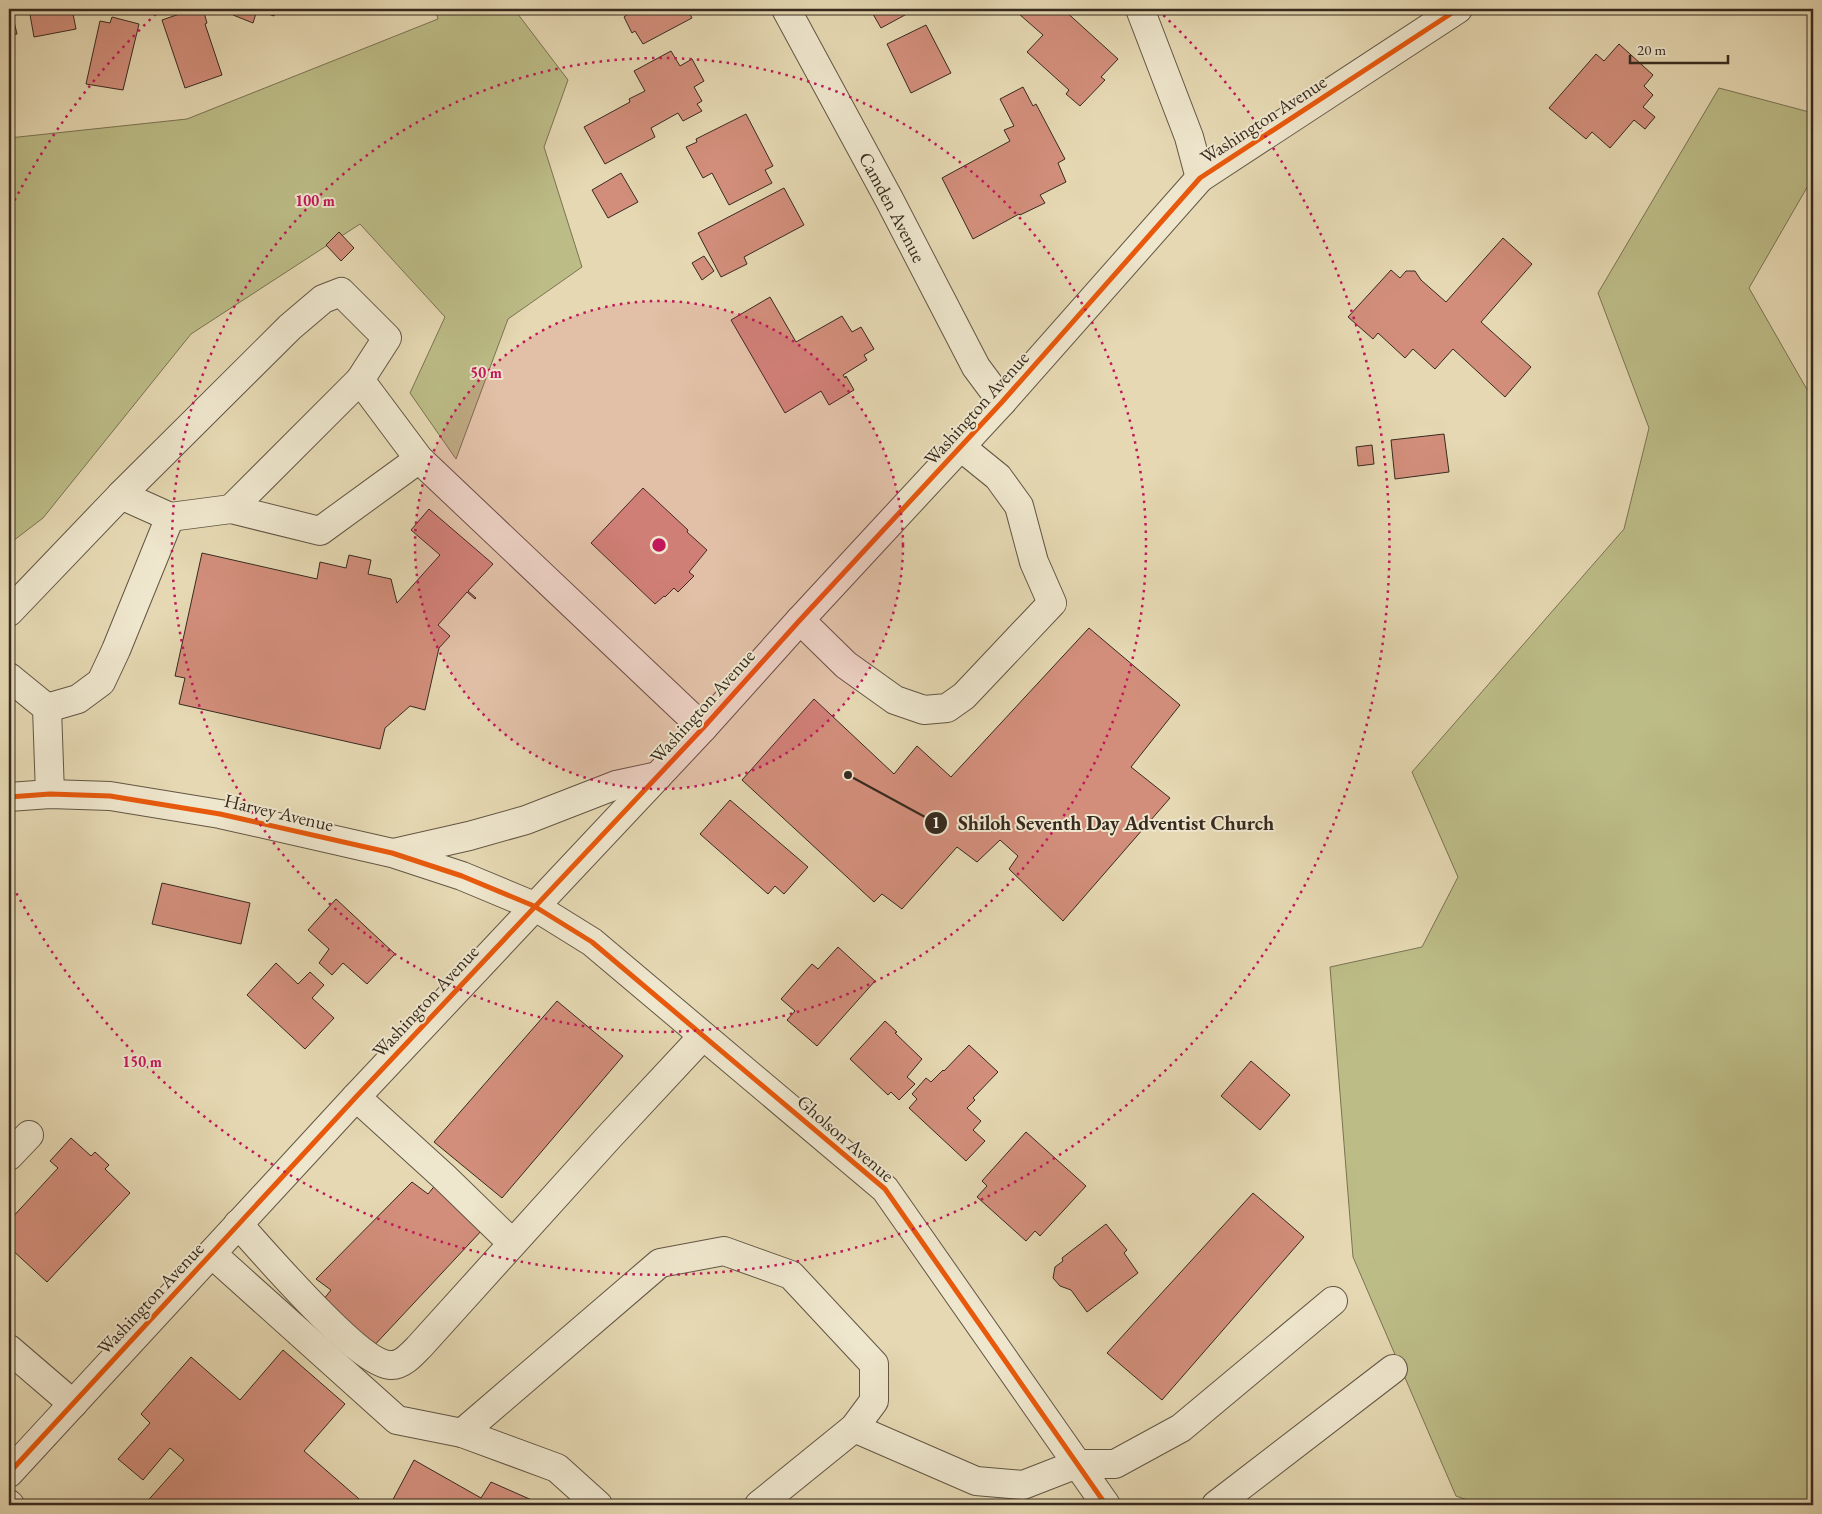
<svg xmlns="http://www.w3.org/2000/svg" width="1822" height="1514" font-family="'EB Garamond',serif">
<rect width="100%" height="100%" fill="#e5d8b2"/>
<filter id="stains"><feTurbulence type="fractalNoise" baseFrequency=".004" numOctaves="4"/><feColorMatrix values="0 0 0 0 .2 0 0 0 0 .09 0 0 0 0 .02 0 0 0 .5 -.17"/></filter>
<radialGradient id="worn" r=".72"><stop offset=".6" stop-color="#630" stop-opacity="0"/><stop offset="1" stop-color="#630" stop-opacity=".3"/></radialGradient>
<!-- green -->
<g fill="#bcbc87" stroke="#7a7353">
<polygon points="435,9 514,9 568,80 544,147 582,267 508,319 456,459 410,393 445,317 360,224 191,334 43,518 9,544 9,138 187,119 438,19"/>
<polygon points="1719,88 1813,113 1813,177 1749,288 1809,393 1813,395 1813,1505 1482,1505 1456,1496 1353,1257 1330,967 1422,947 1458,877 1412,772 1624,529 1649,428 1598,293"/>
</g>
<!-- building -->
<g fill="#d28e7b" stroke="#372a1f">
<polygon points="9,9 11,9 17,34 9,35"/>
<polygon points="29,9 72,9 76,29 34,37"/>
<polygon points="203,9 207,23 205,24 222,75 185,88 162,20 188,11 190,14"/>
<polygon points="235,9 277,9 274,16 257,10 253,23 233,15"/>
<polygon points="625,9 687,9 692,18 643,44 635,31 632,33 624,17 628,14"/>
<polygon points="870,9 916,9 881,28"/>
<polygon points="1024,9 1063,9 1118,59 1101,77 1105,80 1080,106 1066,94 1069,90 1027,52 1043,35 1019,14"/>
<polygon points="112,17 139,24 123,90 86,84 100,21 110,23"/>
<polygon points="926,25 951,73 911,93 887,44"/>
<polygon points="1619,44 1653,75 1644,86 1653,95 1643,107 1655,117 1645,129 1634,120 1610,148 1592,132 1586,139 1549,108 1596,54 1604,61"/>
<polygon points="671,51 680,66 692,59 704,81 694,87 702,101 697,104 702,111 683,121 678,113 651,128 655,137 605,164 584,127 630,102 629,99 645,91 634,71"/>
<polygon points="1023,87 1033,106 1036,104 1065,159 1058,163 1066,182 1040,195 1045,203 1020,215 1019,214 973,239 942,178 1010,141 1004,130 1014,126 1000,99"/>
<polygon points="746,114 773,166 765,170 772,183 729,205 712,173 703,178 686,147 697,142 696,139"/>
<polygon points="621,173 638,202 608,218 592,190"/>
<polygon points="784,188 804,225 744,257 747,264 721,277 698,233"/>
<polygon points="339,232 354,248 341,261 326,245"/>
<polygon points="1503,238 1532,264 1481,322 1531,367 1505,397 1453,349 1435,369 1413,349 1405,358 1378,333 1373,339 1348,317 1391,270 1400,278 1406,271 1415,271 1421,280 1446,302"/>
<polygon points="704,256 714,271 702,280 692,263"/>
<polygon points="770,297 796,342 842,316 852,332 861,327 874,349 864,355 867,360 843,375 845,378 846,376 854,390 829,405 821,391 785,413 731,320"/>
<polygon points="1444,434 1449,472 1395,479 1391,440"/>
<polygon points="1372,445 1374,464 1358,466 1356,447"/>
<polygon points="643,488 688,530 687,532 707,550 689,572 694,576 678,592 674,588 665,597 664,596 655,604 591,543"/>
<polygon points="429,509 493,564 468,591 476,598 475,599 467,592 438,625 450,636 439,648 425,710 410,706 385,728 380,749 179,704 185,678 175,676 202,553 317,579 320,562 346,568 349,555 371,560 368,574 391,579 397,603 440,555 411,530"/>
<polygon points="1089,628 1180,705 1131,767 1170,798 1063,921 1009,869 1018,856 1000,840 977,862 957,847 902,909 882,894 874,902 742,780 814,699 894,774 917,746 951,777"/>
<polygon points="730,800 808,867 784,894 775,886 768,894 700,834"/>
<polygon points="162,883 250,903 241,944 152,924"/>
<polygon points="336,899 395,954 367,984 343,963 332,975 319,963 329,949 308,930"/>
<polygon points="838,947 875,981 817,1046 787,1020 795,1011 781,999 812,964 818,969"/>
<polygon points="276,963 298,984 310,972 324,985 312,998 334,1018 305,1049 247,995"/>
<polygon points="557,1001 623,1056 502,1198 434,1142"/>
<polygon points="885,1021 897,1032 895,1033 922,1059 907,1077 915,1084 899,1100 891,1092 888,1095 850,1059"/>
<polygon points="969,1045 998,1072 973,1098 975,1100 967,1108 981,1121 973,1130 985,1141 966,1161 909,1108 917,1099 912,1094 926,1078 931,1082 943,1070 944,1071"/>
<polygon points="1251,1061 1290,1095 1260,1130 1221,1096"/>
<polygon points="1026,1132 1086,1186 1040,1236 1035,1231 1026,1241 977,1197 987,1186 982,1181"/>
<polygon points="71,1138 91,1156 95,1152 109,1165 105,1169 130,1193 47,1282 9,1247 9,1221 58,1168 50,1161"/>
<polygon points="412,1182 428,1194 437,1183 484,1228 370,1350 320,1304 331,1290 316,1279"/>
<polygon points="1253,1193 1304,1237 1162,1400 1107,1353"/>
<polygon points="1106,1224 1127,1250 1124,1253 1138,1273 1087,1312 1071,1290 1060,1286 1053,1278 1055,1267 1063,1261 1062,1258"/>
<polygon points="283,1350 345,1404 304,1451 366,1505 144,1505 184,1460 170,1448 143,1480 118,1459 150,1423 141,1414 191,1357 240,1400"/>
<polygon points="414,1460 481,1498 491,1482 543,1505 390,1505"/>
</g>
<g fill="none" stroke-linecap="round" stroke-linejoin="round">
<defs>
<g id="minor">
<path id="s1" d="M786,9L889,199L976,367L1002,402"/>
<polyline points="1140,9 1189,137 1200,178"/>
<polyline points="121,495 170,517 231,509 320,531 419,459"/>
<polyline points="231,509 360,380"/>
<polyline points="9,612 121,495 290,327 323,299 341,292 387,338 360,380 419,459 703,728"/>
<polyline points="800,620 846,665 895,700 924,710 947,708 964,696 1052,603 1034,562 1019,506 998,477 961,447"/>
<polyline points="9,677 47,708 50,794"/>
<polyline points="47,708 78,699 101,682 116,650 170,517"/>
<polyline points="9,797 50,794 110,796 220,814 392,853 462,876 534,906 592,942 885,1189 1106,1505"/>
<polyline points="394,853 469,836 526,820 616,785 658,776"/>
<polyline points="356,1097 443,1176 512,1243"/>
<polyline points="9,1156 29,1135"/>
<path d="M238,1224C261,1249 361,1367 392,1365C403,1365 413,1353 420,1346L608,1138L703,1036"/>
<polyline points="212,1254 397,1420 462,1433 557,1468 598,1505"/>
<polyline points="9,1349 73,1404"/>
<polyline points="854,1428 976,1481 1023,1485 1077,1464 1115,1464 1181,1428 1333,1301"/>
<polyline points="462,1433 660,1263 724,1251 791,1275 874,1364 874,1401 854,1428 759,1505"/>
<polyline points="9,1473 356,1097 703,728 800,620 1002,402 1200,178 1458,9"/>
<polyline points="9,1504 10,1505"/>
<polyline points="1216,1505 1393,1369"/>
</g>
</defs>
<!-- minor casing -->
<use href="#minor" stroke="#625644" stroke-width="30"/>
<!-- minor -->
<use href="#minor" stroke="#eee6cd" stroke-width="28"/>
<defs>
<g id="cycleway">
<polyline points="9,797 50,794 110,796 220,814 392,853 462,876 534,906 592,942 885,1189 1106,1505"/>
<polyline points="9,1473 356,1097 703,728 800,620 1002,402 1200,178 1458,9"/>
</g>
</defs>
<!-- cycleway casing -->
<use href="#cycleway" stroke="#eee6cd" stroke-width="8"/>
<!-- cycleway -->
<use href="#cycleway" stroke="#e8590c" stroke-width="5"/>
</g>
<!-- distance rings -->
<circle cx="659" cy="545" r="244" fill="#c2185b" fill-opacity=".12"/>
<g fill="none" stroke="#c2185b" stroke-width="2.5" stroke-dasharray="2.5 5">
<circle cx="659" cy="545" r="244"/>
<circle cx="659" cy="545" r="487"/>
<path d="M11 207A731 731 0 0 1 160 10M1158 10A731 731 0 1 1 11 883"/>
</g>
<g text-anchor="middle" stroke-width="4" stroke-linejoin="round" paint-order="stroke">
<!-- street labels -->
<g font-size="19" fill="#372a1f" stroke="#eee6cd">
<text transform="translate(1263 119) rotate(-33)" y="7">Washington Avenue</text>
<text dy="7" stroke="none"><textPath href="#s1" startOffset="225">Camden Avenue</textPath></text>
<text transform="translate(976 408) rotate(-48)" y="7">Washington Avenue</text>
<text transform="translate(702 706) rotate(-48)" y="7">Washington Avenue</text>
<text transform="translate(279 812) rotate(13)" y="7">Harvey Avenue</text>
<text transform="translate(425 1001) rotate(-47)" y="7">Washington Avenue</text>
<text transform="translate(846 1138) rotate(41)" y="7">Gholson Avenue</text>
<text transform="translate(150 1298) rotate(-47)" y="7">Washington Avenue</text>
</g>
</g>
<circle cx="659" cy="545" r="8" fill="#c2185b" stroke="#eee6cd" stroke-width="2.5"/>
<g font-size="15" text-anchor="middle" font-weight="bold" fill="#c2185b" stroke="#eee6cd" stroke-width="4" stroke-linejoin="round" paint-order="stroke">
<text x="315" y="206">100 m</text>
<text x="486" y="378">50 m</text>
<text x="142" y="1067">150 m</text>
</g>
<!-- callouts -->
<path fill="none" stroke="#372a1f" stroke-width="2" d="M848 775L936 823"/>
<g fill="#372a1f" stroke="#eee6cd" stroke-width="2">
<circle cx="848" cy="775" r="5"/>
<circle cx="936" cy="823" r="12"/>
</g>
<g font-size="15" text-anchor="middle" font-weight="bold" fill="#fff">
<text x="936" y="828">1</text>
</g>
<g font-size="20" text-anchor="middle" font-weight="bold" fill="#372a1f" stroke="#eee6cd" stroke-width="4" stroke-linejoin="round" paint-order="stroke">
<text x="1116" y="830">Shiloh Seventh Day Adventist Church</text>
</g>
<!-- margin -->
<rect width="1822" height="1514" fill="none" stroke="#e5d8b2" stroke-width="30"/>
<rect x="10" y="10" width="1802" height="1494" fill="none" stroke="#372a1f" stroke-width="2.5"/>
<rect x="15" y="15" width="1792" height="1484" fill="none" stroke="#372a1f"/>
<!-- scale -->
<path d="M1630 55v8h98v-8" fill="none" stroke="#372a1f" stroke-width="2.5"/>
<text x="1637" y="55" font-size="15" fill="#372a1f" stroke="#eee6cd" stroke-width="4" paint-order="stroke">20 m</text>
<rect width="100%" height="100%" filter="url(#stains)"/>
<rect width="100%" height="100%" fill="url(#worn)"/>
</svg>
